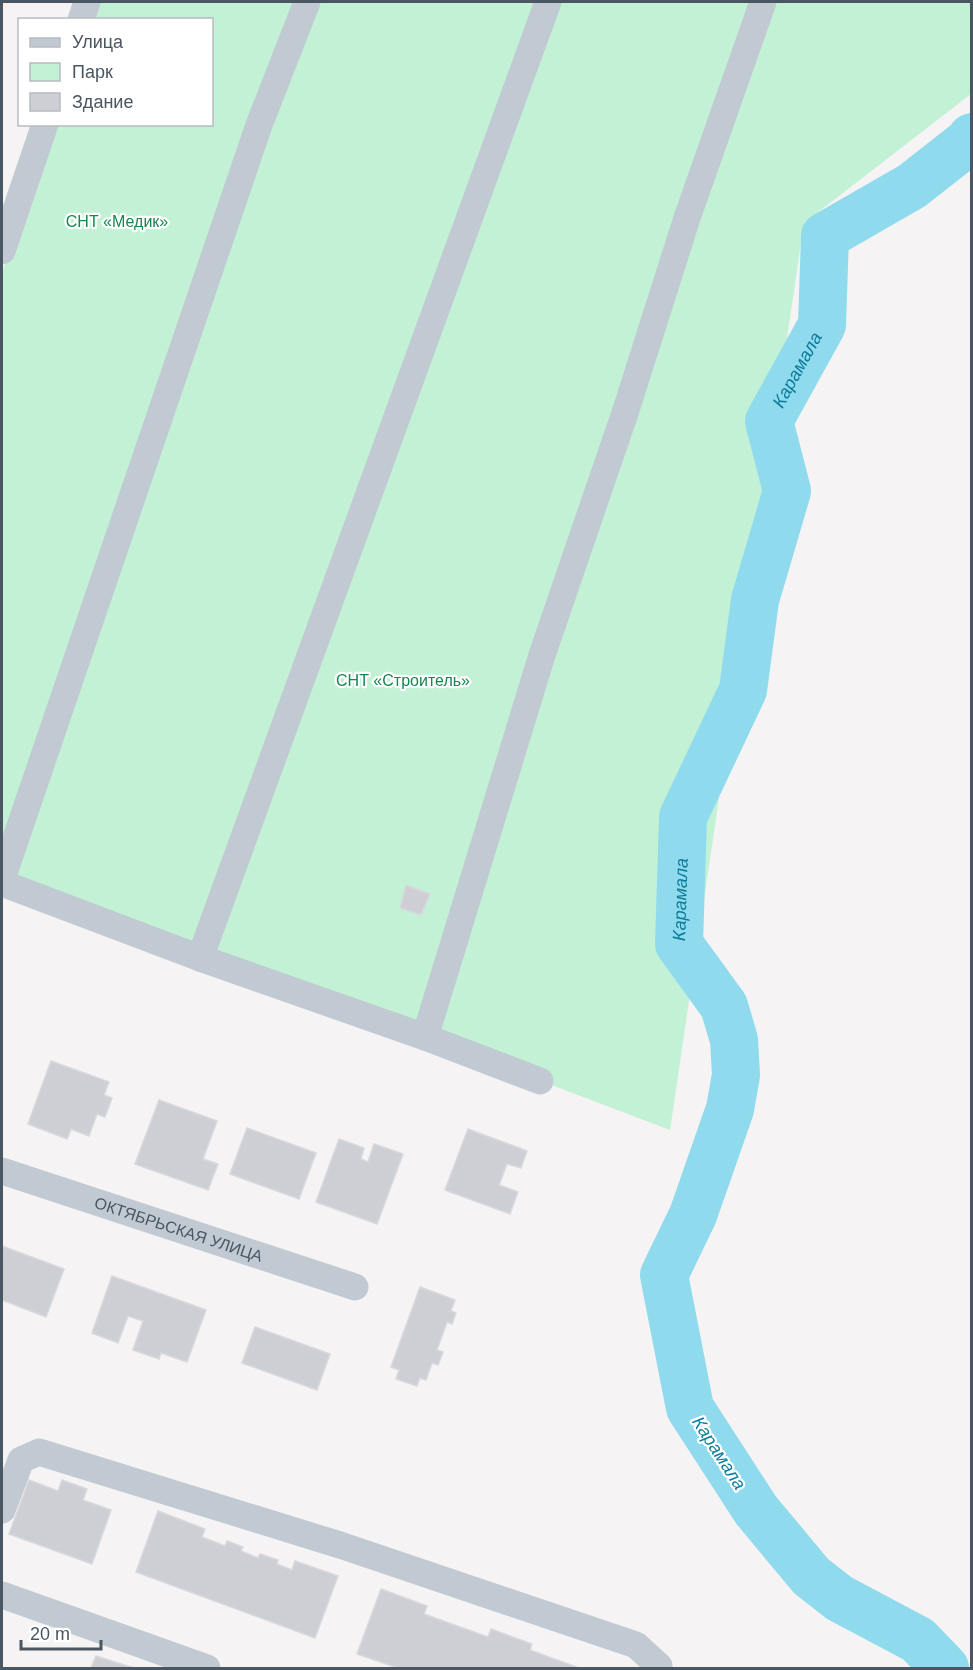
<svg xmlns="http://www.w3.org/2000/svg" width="973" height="1670" font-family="Arial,sans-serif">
<rect width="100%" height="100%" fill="#f5f3f3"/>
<!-- green -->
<polygon fill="#c3f1d5" points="94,2 971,2 971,94 804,223 670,1130 425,1037 2,883 2,273 52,125 212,124 212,20 88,19"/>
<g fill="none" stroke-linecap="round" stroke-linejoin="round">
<!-- river -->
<path stroke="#90daee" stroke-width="48" id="s1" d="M945,1668L918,1640L839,1598L811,1576L756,1510L690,1408L664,1275L693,1215L730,1109L736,1075L734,1040L724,1006L679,944L683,817L743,690L755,600L787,491L769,421L822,325L825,236L912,186L968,142L972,137"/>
</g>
<!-- building -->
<g fill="#cdcfd5" stroke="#d7d9de" stroke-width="1.5">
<polygon points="406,885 430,894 421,915 400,908"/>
<polygon points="51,1061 109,1082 104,1095 112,1098 105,1117 97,1114 89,1136 71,1129 67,1139 28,1124"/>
<polygon points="159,1100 217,1121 203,1159 218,1164 208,1190 135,1164"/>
<polygon points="247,1128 316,1153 299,1199 230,1174"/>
<polygon points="468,1129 527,1151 521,1168 507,1164 499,1185 518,1192 510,1214 445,1190"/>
<polygon points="339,1139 364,1148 361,1159 368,1162 374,1144 403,1154 377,1224 316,1202"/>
<polygon points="2,1246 64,1269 46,1317 2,1300"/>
<polygon points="112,1276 206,1310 187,1362 161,1353 159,1359 133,1350 143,1321 128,1316 118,1343 92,1333"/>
<polygon points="420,1287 455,1300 451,1311 456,1313 452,1324 447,1322 437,1350 443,1352 438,1365 432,1363 426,1380 420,1378 417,1386 396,1379 399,1370 391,1367"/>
<polygon points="255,1327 330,1354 317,1390 242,1363"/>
<polygon points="29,1480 58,1491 62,1480 87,1489 83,1500 111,1510 92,1564 9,1534"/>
<polygon points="158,1511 205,1529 202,1537 225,1546 227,1541 243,1547 241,1551 258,1558 260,1554 278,1560 277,1564 292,1570 295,1561 338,1576 315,1638 136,1572"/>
<polygon points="381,1589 427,1606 424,1614 488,1637 491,1629 532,1644 530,1650 579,1668 398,1668 357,1654"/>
<polygon points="96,1656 134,1668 91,1668"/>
</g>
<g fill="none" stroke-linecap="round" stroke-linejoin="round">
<!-- street -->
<g stroke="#c1cad2" stroke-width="27">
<polyline points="81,20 87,2"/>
<polyline points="2,251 45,124"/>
<polyline points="2,879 259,125 307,2"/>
<polyline points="2,883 200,958 425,1037 540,1081"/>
<polyline points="200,958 548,2"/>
<polyline points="425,1037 542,655 625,413 687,218 763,2"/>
<path id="s2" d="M2,1171L355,1287"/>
<polyline points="2,1510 21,1460 39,1452 340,1545 636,1645 659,1666 659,1668"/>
<polyline points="2,1595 207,1668"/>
</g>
</g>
<g text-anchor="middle" stroke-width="4.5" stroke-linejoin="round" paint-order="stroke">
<!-- park labels -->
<g font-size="16" fill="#17864f" stroke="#fff">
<text x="117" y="227">СНТ «Медик»</text>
<text x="403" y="686">СНТ «Строитель»</text>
</g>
<!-- street labels -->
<g font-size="16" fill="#4a5661" stroke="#fff">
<text dy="6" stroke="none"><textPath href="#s2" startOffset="186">ОКТЯБРЬСКАЯ УЛИЦА</textPath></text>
</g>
<!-- water labels -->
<g font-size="18" font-style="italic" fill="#0c7c9b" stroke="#fff">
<text dy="6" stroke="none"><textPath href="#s1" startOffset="1470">Карамала</textPath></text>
<text dy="6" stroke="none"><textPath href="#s1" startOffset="912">Карамала</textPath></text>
<text transform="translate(719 1453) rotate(57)" y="6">Карамала</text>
</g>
</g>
<!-- border -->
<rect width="973" height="1670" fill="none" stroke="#4a5661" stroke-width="6"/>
<!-- legend -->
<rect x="18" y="18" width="195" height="108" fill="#ffffff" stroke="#b7bbc0" stroke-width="1.5"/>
<rect x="30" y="38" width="30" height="9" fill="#c1cad2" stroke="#b7bbc0" stroke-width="1.5"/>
<text x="72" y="48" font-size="18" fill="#4a5661">Улица</text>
<rect x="30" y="63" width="30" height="18" fill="#c3f1d5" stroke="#b7bbc0" stroke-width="1.5"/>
<text x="72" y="78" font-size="18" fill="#4a5661">Парк</text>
<rect x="30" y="93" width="30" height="18" fill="#cdcfd5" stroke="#b7bbc0" stroke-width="1.5"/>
<text x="72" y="108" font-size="18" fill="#4a5661">Здание</text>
<!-- scale -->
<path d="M21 1640v9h80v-9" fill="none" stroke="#4a5661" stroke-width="3"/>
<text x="30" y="1640" font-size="18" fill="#4a5661" stroke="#ffffff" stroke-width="4.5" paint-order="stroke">20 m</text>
</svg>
